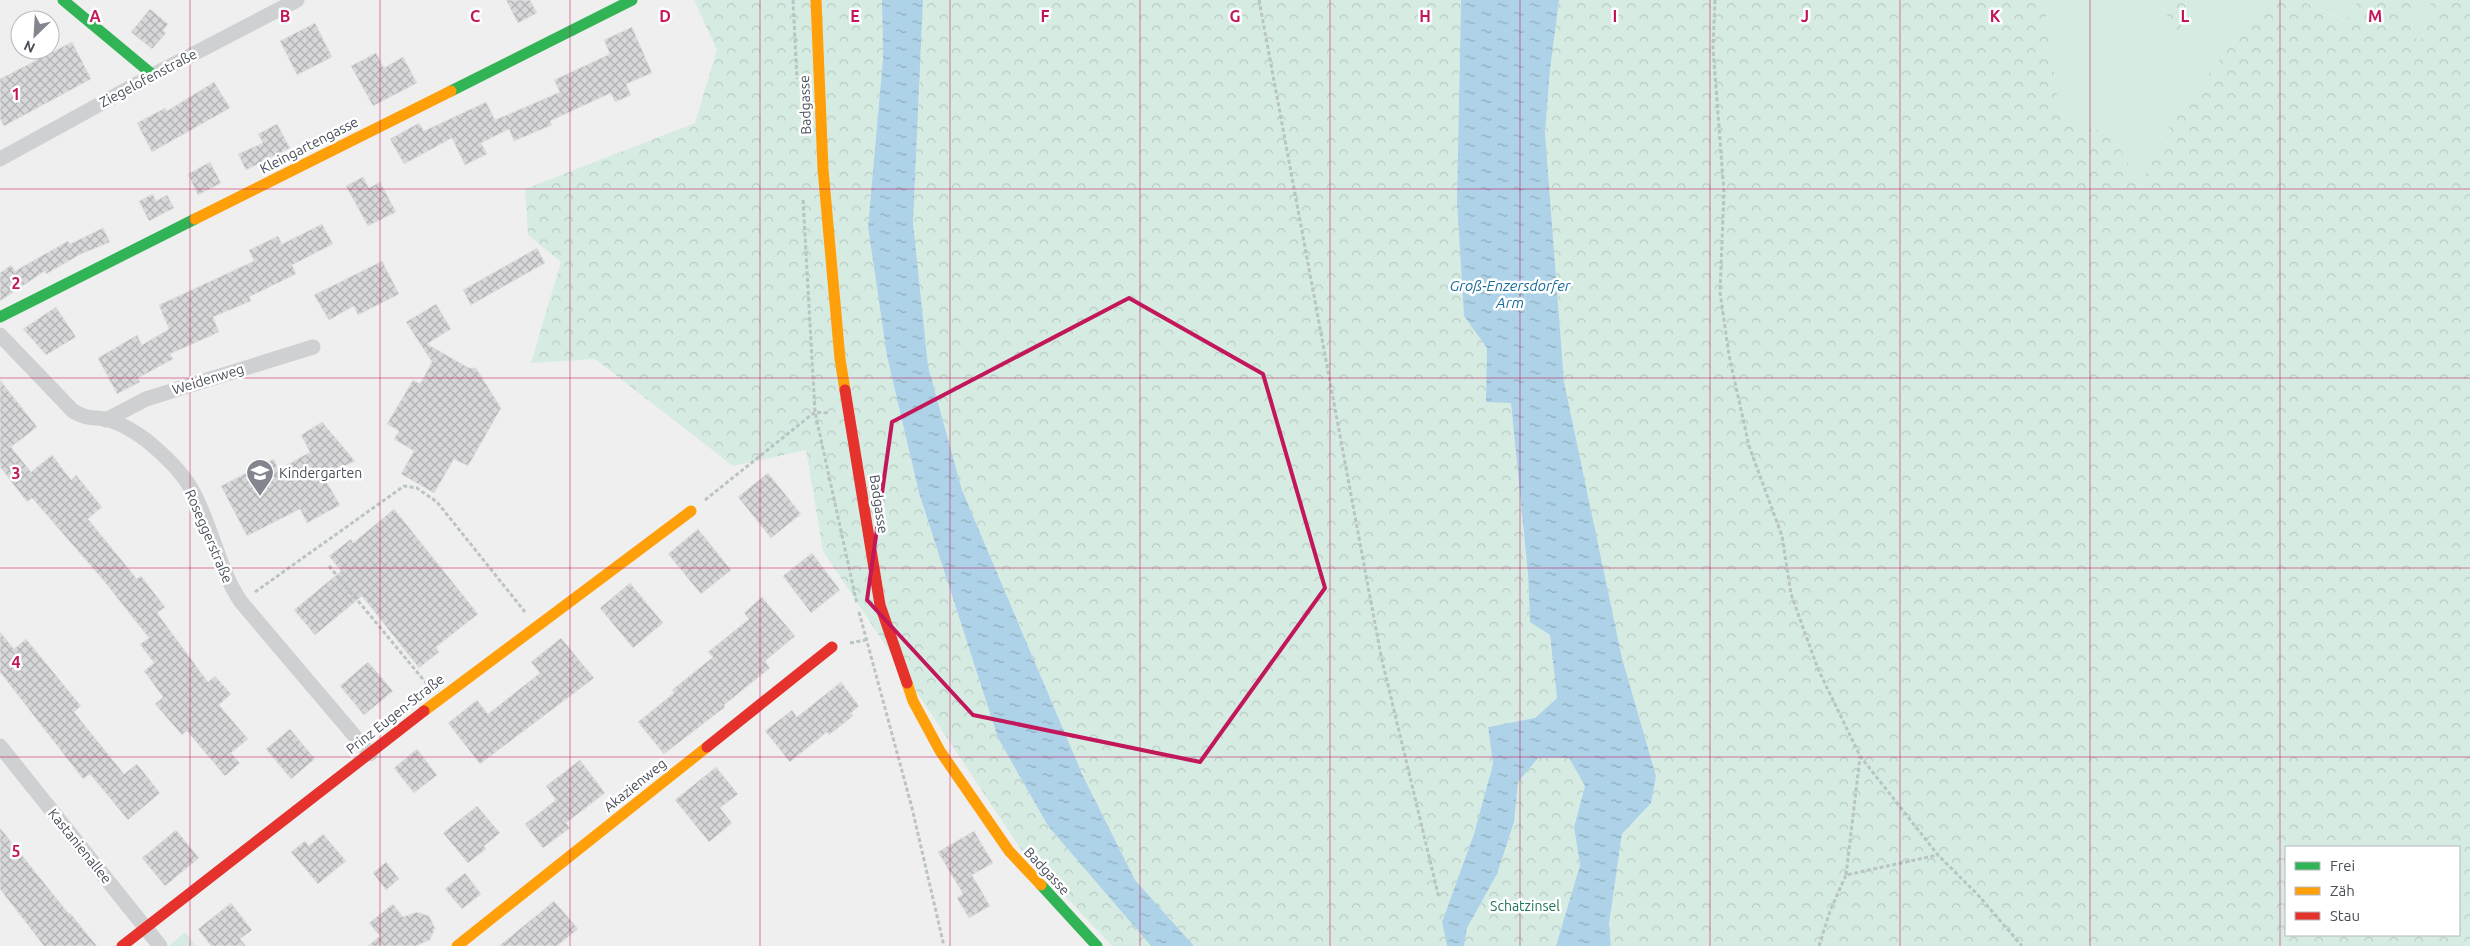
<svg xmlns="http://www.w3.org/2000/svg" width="2470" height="946" font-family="Ubuntu,sans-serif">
<defs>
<pattern id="forest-crowns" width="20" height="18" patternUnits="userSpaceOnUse" patternTransform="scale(1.25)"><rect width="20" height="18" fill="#d6ece2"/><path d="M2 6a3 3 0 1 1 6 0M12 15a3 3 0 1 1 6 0" fill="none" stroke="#b9ccc4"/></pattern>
<pattern id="water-ripples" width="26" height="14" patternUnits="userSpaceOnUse" patternTransform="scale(1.25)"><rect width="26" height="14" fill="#aed2e7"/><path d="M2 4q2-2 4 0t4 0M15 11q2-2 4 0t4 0" fill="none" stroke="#90adbe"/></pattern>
<pattern id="building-cross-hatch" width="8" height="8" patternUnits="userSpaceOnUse" patternTransform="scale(1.25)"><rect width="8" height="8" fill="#d7d7d9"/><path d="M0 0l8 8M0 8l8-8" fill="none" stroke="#b0b1b3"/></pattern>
</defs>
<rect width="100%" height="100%" fill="#f0efef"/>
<!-- green -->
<g fill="#d6ece2">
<polygon points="2044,0 2158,0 2179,35 2187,0 2268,0 2212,69 2161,139 2140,186 2112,133 2061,123"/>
<polygon points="2300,0 2359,0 2346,21"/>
<polygon points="2415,0 2432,0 2421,40 2410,37"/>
<polygon points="185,932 196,946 171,946 170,945"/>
</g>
<!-- forest -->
<g fill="url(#forest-crowns)" fill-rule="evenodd">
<polygon points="694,0 882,0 883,58 868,227 887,356 919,493 998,738 1048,826 1151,946 1112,946 1020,848 823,551 806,450 733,466 595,359 531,363 561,262 528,235 525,189 695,123 717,50"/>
<polygon points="923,0 1461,0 1457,202 1464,316 1487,348 1487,401 1511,403 1528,574 1530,621 1550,635 1557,698 1535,718 1488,727 1493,764 1474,834 1442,922 1447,946 1194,946 1135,880 1083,776 962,490 928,366 913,223"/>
<path d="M1559,0H2044L2061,123L2112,133L2140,186L2161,139L2212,69L2268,0H2300L2345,21L2359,0H2415L2410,36L2421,40L2432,0H2470V946H1611L1609,924L1622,834L1651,803L1656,776L1622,658L1564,383L1545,133L1550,70ZM2286,847H2459V935H2286Z"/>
<polygon points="2158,0 2187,0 2179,35"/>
<polygon points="1538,758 1569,758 1585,786 1574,827 1580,865 1556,946 1464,946 1467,928 1497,874 1514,822 1518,782"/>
</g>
<!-- water -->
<g fill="url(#water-ripples)">
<polygon points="882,0 923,0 913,223 928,366 962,490 1083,776 1135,880 1194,946 1151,946 1048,826 998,738 919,493 887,356 868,227 883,58"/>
<polygon points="1461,0 1559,0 1550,70 1545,133 1564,382 1622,658 1656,776 1651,803 1622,834 1609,924 1611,946 1556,946 1580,865 1574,827 1585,786 1569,758 1538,758 1518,782 1514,822 1497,874 1467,928 1464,946 1447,946 1442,922 1474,834 1493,764 1488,727 1535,718 1557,698 1550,635 1530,622 1528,574 1511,403 1486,402 1487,348 1464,316 1457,202"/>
</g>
<!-- building -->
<g fill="url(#building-cross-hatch)" stroke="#e1e1e2">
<polygon points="506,0 530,0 537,13 518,23"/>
<polygon points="150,9 168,24 163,31 166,33 152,49 131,32"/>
<polygon points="315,23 332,57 297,75 280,41"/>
<polygon points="632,27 652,73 626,84 631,95 615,102 611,93 550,121 552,125 514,141 509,129 481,143 487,154 465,165 452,138 404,164 390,139 419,123 424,131 486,102 495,120 560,92 554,80 610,54 604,40"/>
<polygon points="72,42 91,79 4,126 0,118 0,79"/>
<polygon points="376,53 384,68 403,57 417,83 373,106 351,66"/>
<polygon points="214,82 230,108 152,152 137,123 165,108 167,111"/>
<polygon points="277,124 290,148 246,170 238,154 263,143 258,134"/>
<polygon points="210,162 221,183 198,195 188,174"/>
<polygon points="363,177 369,188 380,182 396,212 368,226 346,186"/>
<polygon points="153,194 156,201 167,195 174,208 149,221 139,201"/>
<polygon points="322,224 333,244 292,265 296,274 249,297 251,301 213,317 219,332 170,354 173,359 138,378 140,382 117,394 98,358 137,335 142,345 169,329 159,305 254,261 249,250 278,236 282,244"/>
<polygon points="103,228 110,242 81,254 46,274 45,271 0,301 0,273 11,265 15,271 68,241 70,244"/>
<polygon points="537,248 545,263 471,305 463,290"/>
<polygon points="382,261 399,294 358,315 354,306 329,320 314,295"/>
<polygon points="436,304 451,329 427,344 469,368 476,368 501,408 468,466 454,459 434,493 401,474 414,451 394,439 399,431 387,424 413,380 420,384 432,362 406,322"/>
<polygon points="56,307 76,337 46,355 23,329"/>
<polygon points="0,380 37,427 11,447 31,472 52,455 71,480 76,475 102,507 88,519 137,579 141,576 165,607 157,613 208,682 215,676 231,694 219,705 248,739 231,753 240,763 225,776 187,731 182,735 155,704 163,697 144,671 154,663 140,644 149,638 104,581 32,498 27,502 0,467"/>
<polygon points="322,422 355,461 323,476 340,505 307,523 300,509 247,536 221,486 274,459 278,470 310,452 301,435"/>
<polygon points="768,473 801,514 771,538 738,497"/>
<polygon points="394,509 478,614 436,647 439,652 419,668 362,596 315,635 294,610 341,571 329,556 351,539 353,543"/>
<polygon points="698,529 731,570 701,594 668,554"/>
<polygon points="812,553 840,590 811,613 783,576"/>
<polygon points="630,583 663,623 633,648 600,608"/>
<polygon points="762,597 795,636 765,661 770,668 724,705 725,707 664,754 638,722 674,693 672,690 713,657 708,652 749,619 744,613"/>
<polygon points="0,632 14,649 26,639 81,706 74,712 124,774 137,764 160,793 128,820 90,774 83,779 0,672"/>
<polygon points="561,638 594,678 480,764 448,723 477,700 488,714 540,673 531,662"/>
<polygon points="368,662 393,691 364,715 340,686"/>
<polygon points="841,682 859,706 851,713 853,716 829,735 827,732 790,762 765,731 792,710 797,717"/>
<polygon points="290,729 315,759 291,779 266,749"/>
<polygon points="417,749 437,775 414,793 394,768"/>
<polygon points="580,760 605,793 566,823 570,828 543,848 525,824 556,800 546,786"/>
<polygon points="716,767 738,794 720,808 732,823 709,842 675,800"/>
<polygon points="477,806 500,833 484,846 486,849 468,863 443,833"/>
<polygon points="0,828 69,914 70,913 97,946 44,946 0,889"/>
<polygon points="176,830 199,858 165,886 142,858"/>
<polygon points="974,831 993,863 972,875 990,906 969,918 957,898 963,894 938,852"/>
<polygon points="323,834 346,861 318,884 291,852 305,841 309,846"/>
<polygon points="386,862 399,879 386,890 373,873"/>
<polygon points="465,873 481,894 462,909 445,889"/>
<polygon points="554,901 578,929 557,946 499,946"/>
<polygon points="231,903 252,930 240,939 246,946 211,946 198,929"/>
<polygon points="393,904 403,917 417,912 429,916 435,928 430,940 416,946 368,946 380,936 369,923"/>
</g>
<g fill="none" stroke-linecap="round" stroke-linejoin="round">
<!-- path -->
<g stroke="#bac4c3" stroke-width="3" stroke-dasharray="4 2.5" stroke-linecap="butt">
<polyline points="793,0 797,79"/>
<polyline points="1259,0 1381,656 1439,898"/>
<polyline points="1715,0 1713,48 1724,193 1720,292 1729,355 1749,446 1782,536 1791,594 1818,669 1860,756 1938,855 1978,895 2022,946"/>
<polyline points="803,200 815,412 857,604"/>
<polyline points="705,500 815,412 829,413"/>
<polyline points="329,566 427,684"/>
<polyline points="255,592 404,486 417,488 437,502 525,612"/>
<polyline points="859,612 912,808 944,946"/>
<polyline points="850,643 866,640"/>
<polyline points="1846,875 1860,757"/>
<polyline points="1819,946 1830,911 1846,875 1938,855"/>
</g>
<!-- street -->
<g stroke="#ced0d2" stroke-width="15">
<polyline points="0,159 153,75 297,0"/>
<path d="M0,335L73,411C86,419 91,417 105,419C119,422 135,432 146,440C162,453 182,472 192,490C212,526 218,568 241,602L370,754"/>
<polyline points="106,420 146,399 313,347"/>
<polyline points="0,746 160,946"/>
</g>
<!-- fast -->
<g stroke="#30b455" stroke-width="11">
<polyline points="63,0 153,75"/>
<polyline points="451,91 632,0"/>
<polyline points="0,317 195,219"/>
<polyline points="1041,885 1097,946"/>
</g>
<!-- slow -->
<g stroke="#ff9f0a" stroke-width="11">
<polyline points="816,0 823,169 840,359 845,390"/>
<polyline points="195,219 451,91"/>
<polyline points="907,683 913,701 940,751 1009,851 1041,885"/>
<polyline points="424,711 691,511"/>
<polyline points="457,946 707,747"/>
</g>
<!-- jam -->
<g stroke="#e5322d" stroke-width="11">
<polyline points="845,390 880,605 907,683"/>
<polyline points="707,747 832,647"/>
<polyline points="122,946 424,711"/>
</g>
</g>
<!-- marked area -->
<path fill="none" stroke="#c2185b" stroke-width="4" stroke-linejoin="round" d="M1129,298L1263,374L1325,588L1200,762L973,715L867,600L892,422Z"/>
<!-- grid -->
<path fill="none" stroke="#c2185b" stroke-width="1" stroke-opacity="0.55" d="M190,0V946M380,0V946M570,0V946M760,0V946M950,0V946M1140,0V946M1330,0V946M1520,0V946M1710,0V946M1900,0V946M2090,0V946M2280,0V946M0,189H2470M0,378H2470M0,568H2470M0,757H2470"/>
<!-- icons -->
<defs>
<symbol id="school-pin" viewBox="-11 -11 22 30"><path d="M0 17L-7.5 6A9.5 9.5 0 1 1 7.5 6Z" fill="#83868e" stroke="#fff"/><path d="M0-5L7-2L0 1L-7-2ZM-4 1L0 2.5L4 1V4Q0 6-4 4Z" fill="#fff"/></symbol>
</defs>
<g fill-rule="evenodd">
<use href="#school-pin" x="244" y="457" width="32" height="43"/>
</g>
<g text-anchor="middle" stroke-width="5" stroke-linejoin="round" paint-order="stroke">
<!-- street labels -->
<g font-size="14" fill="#484e5a" stroke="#fff">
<text transform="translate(148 78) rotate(-28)" y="5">Ziegelofenstraße</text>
<text transform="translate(805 105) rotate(-92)" y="5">Badgasse</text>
<text transform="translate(309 145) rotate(-27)" y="5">Kleingartengasse</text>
<text transform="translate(208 379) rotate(-17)" y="5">Weidenweg</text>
<text transform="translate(879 504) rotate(81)" y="5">Badgasse</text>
<text transform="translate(209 536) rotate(67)" y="5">Roseggerstraße</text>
<text transform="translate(395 714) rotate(-38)" y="5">Prinz Eugen-Straße</text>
<text transform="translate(635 785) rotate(-39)" y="5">Akazienweg</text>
<text transform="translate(80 846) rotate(51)" y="5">Kastanienallee</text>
<text transform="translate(1047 871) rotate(47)" y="5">Badgasse</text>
</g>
<!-- poi labels -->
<g font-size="14" fill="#484e5a" stroke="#fff" text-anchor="start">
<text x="279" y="478">Kindergarten</text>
</g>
<!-- park labels -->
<g font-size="14" fill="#1f7558" stroke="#fff">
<text x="1525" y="911">Schatzinsel</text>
</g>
<!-- water labels -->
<g font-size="15" font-style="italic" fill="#196b9c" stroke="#fff">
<text x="1510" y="291">Groß-Enzersdorfer<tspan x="1510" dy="17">Arm</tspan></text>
</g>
</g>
<g font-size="16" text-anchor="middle" font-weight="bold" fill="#c2185b" stroke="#fff" stroke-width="5" stroke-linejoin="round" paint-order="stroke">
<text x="95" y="22">A</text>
<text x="285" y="22">B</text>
<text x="475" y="22">C</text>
<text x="665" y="22">D</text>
<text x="855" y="22">E</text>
<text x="1045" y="22">F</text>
<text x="1235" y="22">G</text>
<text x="1425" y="22">H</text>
<text x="1615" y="22">I</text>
<text x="1805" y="22">J</text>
<text x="1995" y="22">K</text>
<text x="2185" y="22">L</text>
<text x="2375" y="22">M</text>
<text x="16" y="100">1</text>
<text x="16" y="289">2</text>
<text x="16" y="479">3</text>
<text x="16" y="668">4</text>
<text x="16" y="857">5</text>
</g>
<!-- legend -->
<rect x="2285" y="846" width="175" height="90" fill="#ffffff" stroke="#b6b8bd"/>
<rect x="2295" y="862" width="25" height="8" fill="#30b455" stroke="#b6b8bd"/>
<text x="2330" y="871" font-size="15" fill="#484e5a">Frei</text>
<rect x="2295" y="887" width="25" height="8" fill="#ff9f0a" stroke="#b6b8bd"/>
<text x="2330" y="896" font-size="15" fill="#484e5a">Zäh</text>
<rect x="2295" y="912" width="25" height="8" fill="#e5322d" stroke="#b6b8bd"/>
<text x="2330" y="921" font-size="15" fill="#484e5a">Stau</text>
<!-- north arrow -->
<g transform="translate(35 35) rotate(205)"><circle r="24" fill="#ffffff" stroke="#b6b8bd"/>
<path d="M0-4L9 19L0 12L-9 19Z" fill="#83868e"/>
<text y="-8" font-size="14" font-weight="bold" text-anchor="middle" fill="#484e5a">N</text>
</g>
</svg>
